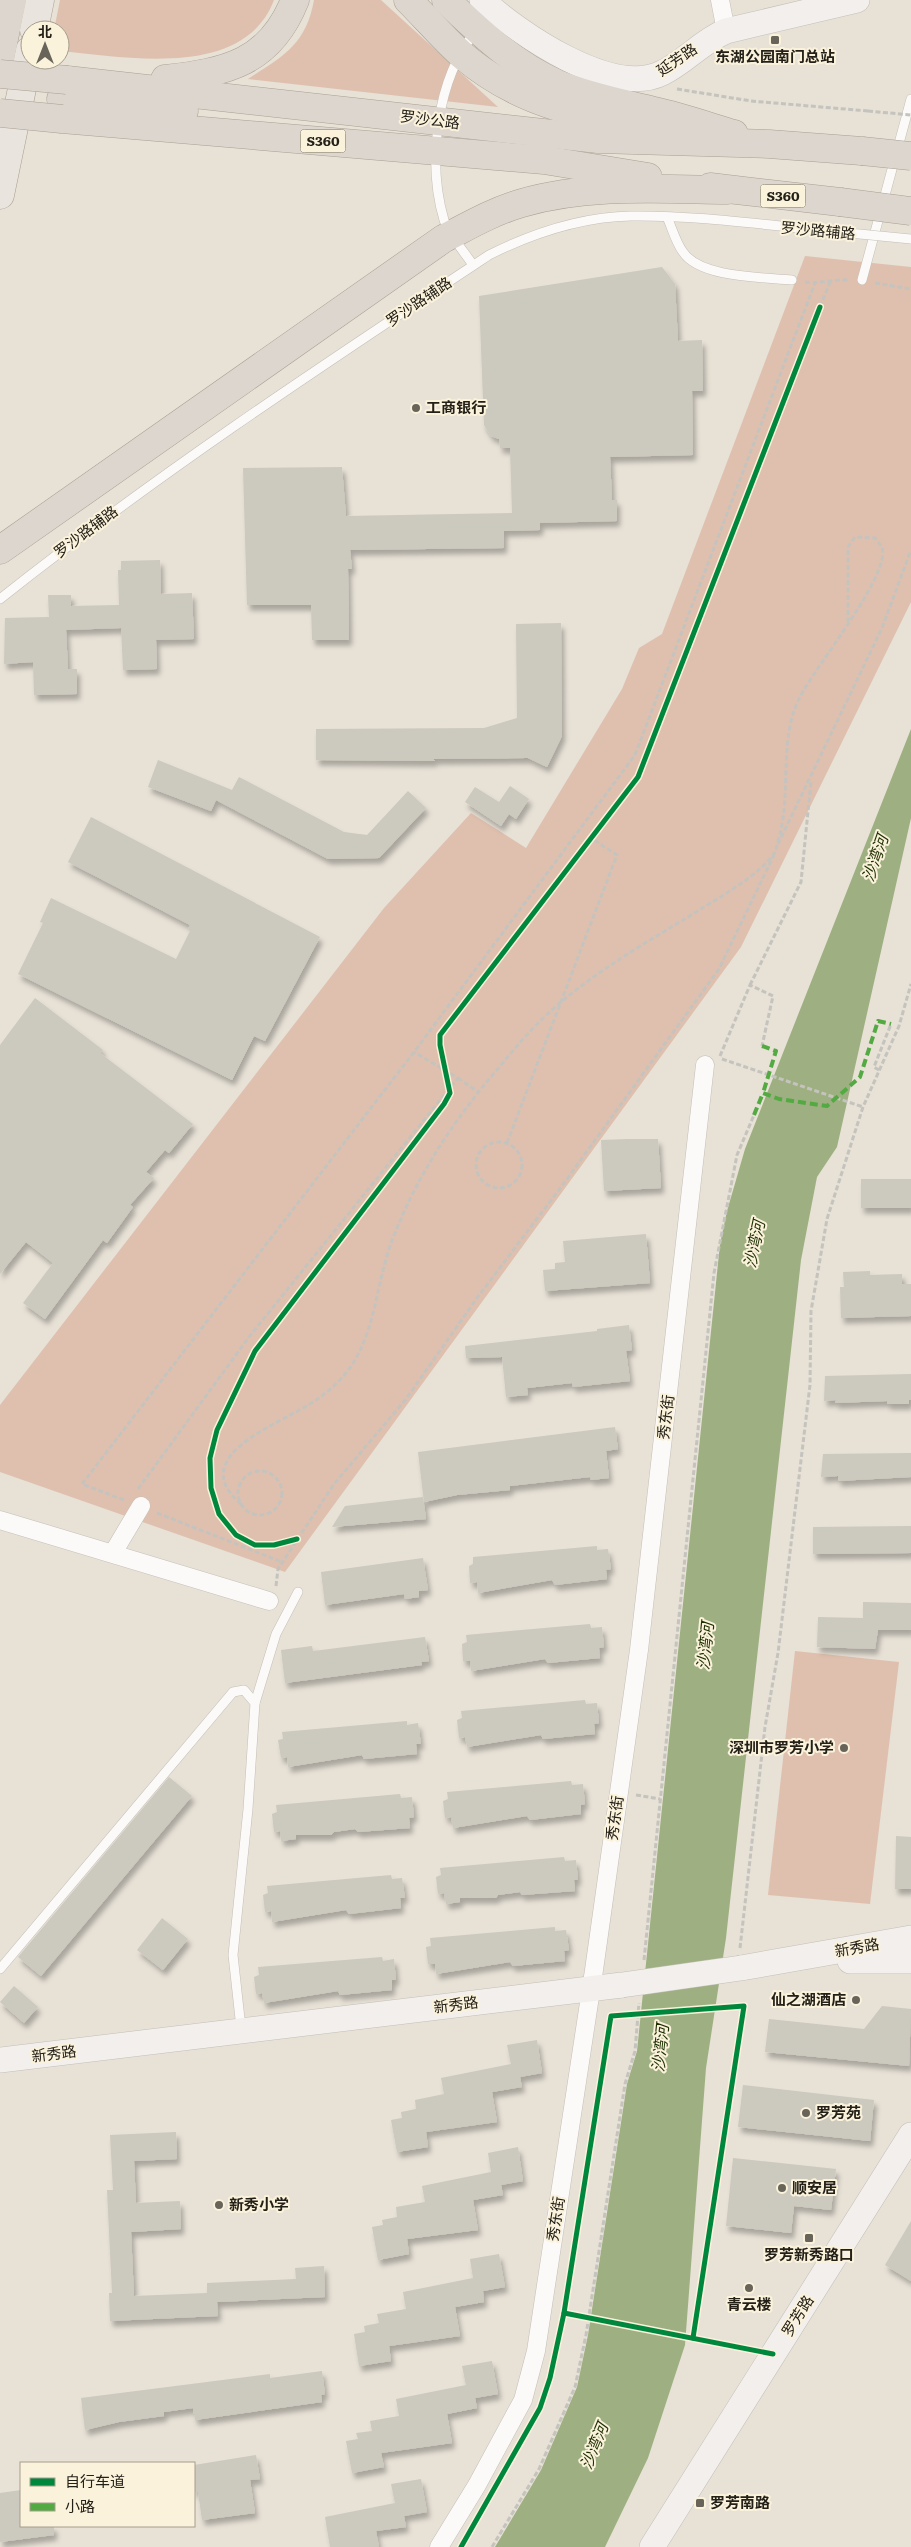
<svg xmlns="http://www.w3.org/2000/svg" width="911" height="2547" font-family="Literata,'Noto Sans SC',serif">
<defs>
<filter id="shadow"><feDropShadow dx="3" dy="5.5" stdDeviation="2.5" flood-color="#0004"/></filter>
</defs>
<rect width="100%" height="100%" fill="#e7e1d6"/>
<!-- green -->
<g fill="#dfc0ae">
<path d="M60,0H274C244,80 126,57 60,51V30H54Z"/>
<path d="M314,0H381L498,107L248,79C283,56 306,45 314,0Z"/>
<polygon points="805,256 911,267 911,602 741,947 285,1572 0,1472 0,1405 384,908 471,813 526,848 622,689 639,648 662,634"/>
<polygon points="795,1651 899,1662 870,1904 768,1895"/>
</g>
<!-- water -->
<polygon fill="#9eb081" points="911,729 911,818 837,1147 817,1177 801,1260 726,1938 706,2068 685,2345 648,2458 605,2547 495,2547 541,2470 577,2387 588,2335 627,2084 637,2051 720,1244 727,1211 745,1149"/>
<!-- building -->
<g fill="#ccc9bf" filter="url(#shadow)">
<polygon points="662,267 675,284 678,341 702,340 703,391 692,391 693,455 610,457 612,500 617,500 617,521 540,523 540,530 504,531 504,548 350,550 352,569 348,569 349,640 312,640 311,605 247,605 243,468 342,467 346,516 512,513 510,448 500,448 499,439 491,436 484,425 479,296"/>
<polygon points="160,560 161,594 192,593 194,639 156,640 157,669 123,670 121,628 66,630 68,669 77,669 77,694 34,695 33,662 4,664 5,618 49,617 48,595 71,595 71,606 119,605 118,570 121,570 121,561"/>
<polygon points="561,623 562,736 547,767 528,758 433,759 435,761 316,760 316,729 484,728 517,718 516,624"/>
<polygon points="158,760 232,790 239,777 344,832 367,835 408,791 426,808 379,858 328,859 216,800 211,811 148,787"/>
<polygon points="510,786 529,799 516,819 509,814 501,826 465,802 475,787 499,802"/>
<polygon points="91,817 320,937 265,1041 254,1036 232,1080 18,974 43,923 40,922 51,898 176,959 190,931 188,930 190,925 68,862"/>
<polygon points="35,998 103,1050 100,1053 193,1124 169,1153 165,1150 146,1172 154,1178 130,1205 133,1207 107,1243 103,1240 45,1319 23,1303 53,1263 26,1242 0,1274 0,1045"/>
<polygon points="627,1139 658,1139 661,1188 604,1191 601,1140"/>
<rect x="861" y="1179" width="50" height="29"/>
<polygon points="646,1234 650,1283 545,1291 543,1270 555,1269 555,1263 565,1262 563,1241"/>
<polygon points="870,1271 870,1275 902,1274 902,1284 911,1284 911,1316 841,1318 840,1287 844,1287 843,1272"/>
<polygon points="629,1325 632,1350 626,1351 630,1381 573,1387 572,1383 527,1388 528,1395 506,1397 502,1357 466,1358 465,1346 597,1331 597,1329"/>
<polygon points="911,1374 911,1400 909,1400 909,1404 887,1404 887,1401 835,1403 836,1400 824,1401 825,1376"/>
<polygon points="615,1427 618,1449 606,1451 609,1478 591,1480 590,1477 510,1486 510,1490 457,1495 424,1502 418,1452"/>
<polygon points="911,1453 911,1477 838,1481 838,1476 821,1477 823,1454"/>
<polygon points="423,1497 426,1519 332,1527 345,1506"/>
<polygon points="911,1526 911,1553 813,1554 813,1527"/>
<polygon points="597,1546 597,1550 608,1549 611,1569 606,1570 607,1579 555,1585 552,1580 478,1593 477,1582 470,1583 469,1566 473,1564 473,1557"/>
<polygon points="423,1558 428,1590 419,1591 419,1597 405,1599 404,1594 325,1605 321,1572"/>
<polygon points="863,1602 911,1603 911,1630 878,1630 875,1649 817,1647 818,1617 863,1618"/>
<polygon points="590,1624 591,1628 602,1627 604,1647 599,1648 600,1658 548,1663 545,1659 471,1671 470,1661 463,1661 462,1644 467,1642 466,1635"/>
<polygon points="425,1637 429,1661 421,1662 422,1665 285,1683 281,1650 312,1646 313,1651"/>
<polygon points="585,1700 586,1704 597,1703 599,1723 594,1724 595,1734 543,1739 541,1735 467,1747 465,1737 459,1738 457,1720 462,1718 461,1711"/>
<polygon points="407,1721 407,1725 418,1723 421,1744 416,1744 417,1754 364,1759 362,1755 288,1767 287,1757 281,1758 278,1740 283,1739 282,1732"/>
<polygon points="169,1777 192,1796 41,1976 18,1957"/>
<polygon points="571,1781 572,1785 583,1784 585,1804 581,1805 581,1814 530,1820 527,1816 453,1828 451,1817 445,1818 443,1801 448,1799 447,1792"/>
<polygon points="400,1794 401,1798 412,1797 414,1817 409,1818 410,1828 358,1832 355,1829 334,1832 331,1835 296,1835 296,1839 281,1841 280,1831 274,1832 272,1814 277,1812 276,1805"/>
<polygon points="896,1836 911,1837 911,1889 895,1889"/>
<polygon points="564,1857 565,1861 576,1860 578,1880 574,1880 575,1891 522,1895 520,1892 498,1895 496,1898 460,1898 460,1902 446,1904 444,1893 438,1894 436,1877 441,1875 440,1868"/>
<polygon points="391,1875 392,1879 402,1878 405,1898 400,1898 401,1908 349,1914 346,1910 272,1922 271,1911 265,1912 263,1895 268,1893 267,1886"/>
<polygon points="162,1918 188,1939 163,1970 137,1950"/>
<polygon points="555,1927 555,1931 566,1930 569,1950 564,1951 565,1961 513,1966 510,1962 436,1974 435,1964 428,1964 426,1947 431,1946 430,1938"/>
<polygon points="382,1957 383,1961 394,1959 396,1980 392,1980 392,1990 340,1995 338,1991 264,2003 262,1993 256,1994 254,1977 259,1975 258,1967"/>
<polygon points="14,1986 38,2007 24,2023 0,2002"/>
<polygon points="882,2006 911,2009 909,2066 765,2052 769,2019 864,2029"/>
<polygon points="537,2040 542,2073 520,2077 522,2087 492,2092 497,2122 426,2132 428,2147 397,2152 391,2120 402,2118 401,2112 416,2109 415,2100 444,2094 441,2078 511,2064 507,2045"/>
<polygon points="743,2085 874,2100 870,2141 738,2127"/>
<polygon points="176,2132 177,2159 134,2161 136,2203 180,2201 181,2229 131,2232 134,2296 207,2293 207,2283 296,2279 295,2268 324,2266 325,2297 217,2302 218,2316 110,2321 109,2293 112,2293 107,2190 113,2190 110,2135"/>
<polygon points="518,2147 523,2181 501,2185 503,2195 473,2200 478,2230 407,2239 409,2254 378,2260 372,2227 383,2225 382,2220 397,2217 396,2207 425,2202 422,2186 491,2172 488,2153"/>
<polygon points="733,2158 836,2169 831,2210 794,2206 791,2233 726,2226"/>
<polygon points="911,2221 911,2281 885,2265"/>
<polygon points="499,2254 505,2287 483,2291 484,2302 455,2307 460,2336 389,2346 391,2361 359,2366 354,2334 365,2332 364,2326 379,2323 377,2314 406,2309 403,2292 473,2278 470,2259"/>
<polygon points="492,2361 498,2394 475,2398 477,2408 447,2414 452,2443 381,2453 384,2467 352,2473 346,2441 358,2439 356,2433 372,2431 370,2421 399,2416 396,2399 466,2385 462,2366"/>
<polygon points="322,2371 325,2394 321,2395 322,2402 195,2420 193,2408 164,2412 164,2416 119,2422 85,2430 81,2398 270,2374 270,2378"/>
<polygon points="256,2455 260,2479 250,2480 255,2513 202,2520 198,2492 194,2492 194,2465"/>
<polygon points="421,2479 427,2512 404,2516 406,2527 376,2531 379,2547 330,2547 325,2517 395,2503 391,2484"/>
<polygon points="21,2490 21,2526 54,2526 54,2535 0,2542 0,2493"/>
</g>
<g fill="none" stroke-linecap="round" stroke-linejoin="round">
<defs>
<g id="lane">
<path d="M667,217C672,228 676,243 683,252C700,278 763,277 792,280"/>
<path d="M473,265C465,253 448,233 444,220C427,162 436,79 476,31"/>
<polyline points="862,280 911,99"/>
<path d="M0,599C156,475 323,365 489,255C533,233 582,217 631,216C698,215 772,226 839,232"/>
<polyline points="255,1703 276,1634 298,1592"/>
<polyline points="0,1969 233,1692 244,1690 255,1703 248,1809 233,1955 241,2028"/>
</g>
<g id="street">
<polyline points="720,0 726,31"/>
<polyline points="0,1520 269,1601"/>
<polyline points="113,1553 141,1506"/>
<polyline points="439,2547 477,2485 523,2400 536,2351 594,1970 639,1650 705,1065"/>
</g>
<g id="secondary">
<path d="M482,0C518,33 612,98 662,73C685,62 701,42 726,31L857,0"/>
<polyline points="850,1961 911,1961"/>
<polyline points="741,1968 911,1938"/>
<polyline points="0,2060 622,1985"/>
<polyline points="652,2547 911,2135"/>
</g>
<g id="primary">
<polyline points="34,30 40,0"/>
<polyline points="0,195 30,50"/>
</g>
<g id="highway">
<path d="M408,0C426,18 443,38 462,55C520,105 584,116 657,127"/>
<path d="M446,0C480,33 515,65 558,84C589,97 622,103 654,111C681,117 707,126 734,134"/>
<polyline points="0,58 12,0"/>
<path d="M165,79C227,72 270,63 295,0"/>
<polyline points="67,80 598,139 769,144 862,151"/>
<polyline points="61,99 184,111"/>
<polyline points="62,119 544,160 648,177"/>
<polyline points="710,187 840,202"/>
<path d="M0,550L443,239C468,226 494,211 522,203C588,184 659,189 727,190"/>
</g>
</defs>
<!-- lane casing -->
<use href="#lane" stroke="#c4bfb7" stroke-width="10"/>
<!-- street casing -->
<use href="#street" stroke="#c4bfb7" stroke-width="19"/>
<!-- secondary casing -->
<use href="#secondary" stroke="#c4bfb7" stroke-width="26"/>
<!-- primary casing -->
<use href="#primary" stroke="#a9a093" stroke-width="29"/>
<!-- highway casing -->
<use href="#highway" stroke="#a9a093" stroke-width="29"/>
<!-- path -->
<g stroke="#c5c3be" stroke-width="3" stroke-dasharray="5 2.5" stroke-linecap="butt">
<polyline points="677,89 751,101 868,111"/>
<path d="M805,282C820,284 834,279 849,280"/>
<polyline points="875,283 911,289"/>
<polyline points="820,307 831,280"/>
<polyline points="778,844 882,628 911,550"/>
<polyline points="750,985 801,882 811,781"/>
<polyline points="720,1056 750,985 773,996 762,1046"/>
<polyline points="722,1059 863,1107"/>
<polyline points="879,1070 874,1067 891,1024"/>
<polyline points="458,1078 478,1092"/>
<circle cx="499" cy="1165" r="23"/>
<polyline points="507,1143 617,855 591,838"/>
<circle cx="260" cy="1493" r="22"/>
<polyline points="138,1489 249,1337 458,1078 414,1052"/>
<polyline points="124,1500 82,1484 414,1052 635,755 815,283"/>
<path d="M241,1504C185,1457 277,1425 308,1405C322,1397 336,1385 346,1373C376,1336 376,1281 393,1238C418,1173 456,1117 501,1065C519,1043 539,1020 561,1002C604,966 654,938 701,909C723,895 761,874 775,852C777,847 778,839 780,834C791,791 779,739 799,699C813,669 891,575 882,548C881,545 878,542 875,538L855,537L848,547V622"/>
<polyline points="157,1513 282,1562"/>
<polyline points="276,1586 278,1569 334,1484 406,1399 477,1298 561,1187 719,969 774,855"/>
<polyline points="636,1795 660,1799"/>
<polyline points="740,1948 765,1727 778,1653 810,1385 811,1311 827,1219 863,1107 899,1026 911,984"/>
<polyline points="644,1960 714,1273 737,1155 754,1115"/>
<polyline points="492,2547 539,2469 575,2387 586,2335 625,2084 635,2051 639,2003"/>
</g>
<!-- lane -->
<use href="#lane" stroke="#fbfaf9" stroke-width="9"/>
<!-- street -->
<use href="#street" stroke="#fbfaf9" stroke-width="18"/>
<!-- secondary -->
<use href="#secondary" stroke="#f2efec" stroke-width="25"/>
<!-- primary -->
<use href="#primary" stroke="#eae4de" stroke-width="28"/>
<!-- highway -->
<use href="#highway" stroke="#ddd6ce" stroke-width="28"/>
<defs>
<polyline id="lane-bridge" points="839,232 911,239"/>
<polyline id="secondary-bridge" points="622,1985 741,1968"/>
<g id="highway-bridge">
<polyline points="0,74 67,80"/>
<polyline points="0,113 62,119"/>
<polyline points="862,151 911,156"/>
<polyline points="840,202 911,211"/>
</g>
</defs>
<!-- lane-bridge casing -->
<use href="#lane-bridge" stroke="#c4bfb7" stroke-width="10" stroke-linecap="butt"/>
<!-- secondary-bridge casing -->
<use href="#secondary-bridge" stroke="#c4bfb7" stroke-width="26" stroke-linecap="butt"/>
<!-- highway-bridge casing -->
<use href="#highway-bridge" stroke="#a9a093" stroke-width="29" stroke-linecap="butt"/>
<!-- path-bridge -->
<polyline stroke="#c5c3be" stroke-width="3" stroke-dasharray="5 2.5" stroke-linecap="butt" points="868,111 911,115"/>
<!-- lane-bridge -->
<use href="#lane-bridge" stroke="#fbfaf9" stroke-width="9"/>
<!-- secondary-bridge -->
<use href="#secondary-bridge" stroke="#f2efec" stroke-width="25"/>
<!-- highway-bridge -->
<use href="#highway-bridge" stroke="#ddd6ce" stroke-width="28"/>
<!-- quiet -->
<g stroke="#53aa42" stroke-width="4" stroke-dasharray="8 4" stroke-linecap="butt">
<polyline points="762,1046 776,1051 763,1093"/>
<polyline points="754,1115 763,1093 779,1099 827,1106 860,1077 878,1021 891,1024"/>
</g>
<defs>
<g id="cycleway">
<polyline points="297,1539 274,1545 255,1545 236,1535 219,1514 211,1488 210,1458 217,1430 255,1351 444,1104 450,1093 440,1045 440,1035 638,777 820,307"/>
<polyline points="564,2313 773,2354"/>
<polyline points="461,2547 540,2408 550,2378 564,2313 611,2016 744,2006 693,2338"/>
</g>
</defs>
<!-- cycleway casing -->
<use href="#cycleway" stroke="#fbf2dc" stroke-width="8"/>
<!-- cycleway -->
<use href="#cycleway" stroke="#00873e" stroke-width="5"/>
</g>
<!-- markers -->
<g fill="#68645a" stroke="#fbf2dc" stroke-width="2">
<rect x="770" y="35" width="10" height="10" rx="2.5"/>
<circle cx="416" cy="408" r="5"/>
<circle cx="844" cy="1748" r="5"/>
<circle cx="856" cy="2000" r="5"/>
<circle cx="806" cy="2113" r="5"/>
<circle cx="782" cy="2188" r="5"/>
<circle cx="219" cy="2205" r="5"/>
<rect x="804" y="2233" width="10" height="10" rx="2.5"/>
<circle cx="749" cy="2288" r="5"/>
<rect x="695" y="2498" width="10" height="10" rx="2.5"/>
</g>
<g text-anchor="middle" stroke-width="4" stroke-linejoin="round" paint-order="stroke">
<!-- shield labels -->
<g fill="#fbf2dc" stroke="#645f53" stroke-width="1">
<rect x="300.5" y="129.5" width="45" height="23" rx="4"/>
<rect x="760.5" y="184.5" width="45" height="23" rx="4"/>
</g>
<g font-size="14" font-weight="bold" fill="#232018">
<text x="323" y="146">S360</text>
<text x="783" y="201">S360</text>
</g>
<!-- poi labels -->
<g font-size="15" font-weight="bold" fill="#232018" stroke="#fbf2dc" text-anchor="start">
<text x="775" y="62" text-anchor="middle">东湖公园南门总站</text>
<text x="426" y="413">工商银行</text>
<text x="834" y="1753" text-anchor="end">深圳市罗芳小学</text>
<text x="846" y="2005" text-anchor="end">仙之湖酒店</text>
<text x="816" y="2118">罗芳苑</text>
<text x="792" y="2193">顺安居</text>
<text x="229" y="2210">新秀小学</text>
<text x="809" y="2260" text-anchor="middle">罗芳新秀路口</text>
<text x="749" y="2310" text-anchor="middle">青云楼</text>
<text x="710" y="2508">罗芳南路</text>
</g>
<!-- street labels -->
<g font-size="15" fill="#232018" stroke="#fbf2dc">
<text transform="translate(677 60) rotate(-34)" y="5">延芳路</text>
<text transform="translate(430 120) rotate(7)" y="5">罗沙公路</text>
<text transform="translate(818 231) rotate(5)" y="5">罗沙路辅路</text>
<text transform="translate(419 302) rotate(-34)" y="5">罗沙路辅路</text>
<text transform="translate(86 532) rotate(-37)" y="5">罗沙路辅路</text>
<text transform="translate(666 1417) rotate(-83)" y="5">秀东街</text>
<text transform="translate(615 1818) rotate(-82)" y="5">秀东街</text>
<text transform="translate(857 1948) rotate(-10)" y="5">新秀路</text>
<text transform="translate(456 2005) rotate(-7)" y="5">新秀路</text>
<text transform="translate(54 2054) rotate(-7)" y="5">新秀路</text>
<text transform="translate(556 2219) rotate(-81)" y="5">秀东街</text>
<text transform="translate(798 2316) rotate(-58)" y="5">罗芳路</text>
</g>
<!-- water labels -->
<g font-size="16" font-style="italic" fill="#1e3000" stroke="#fbf2dc">
<text transform="translate(875 858) rotate(-71)" y="6">沙湾河</text>
<text transform="translate(754 1244) rotate(-78)" y="6">沙湾河</text>
<text transform="translate(705 1646) rotate(-84)" y="6">沙湾河</text>
<text transform="translate(660 2048) rotate(-84)" y="6">沙湾河</text>
<text transform="translate(594 2446) rotate(-68)" y="6">沙湾河</text>
</g>
</g>
<!-- legend -->
<rect x="20" y="2462" width="175" height="65" fill="#fbf2dc" stroke="#a59e8e"/>
<rect x="30" y="2478" width="25" height="8" fill="#00873e" stroke="#a59e8e"/>
<text x="65" y="2487" font-size="15" fill="#232018">自行车道</text>
<rect x="30" y="2503" width="25" height="8" fill="#53aa42" stroke="#a59e8e"/>
<text x="65" y="2512" font-size="15" fill="#232018">小路</text>
<!-- north arrow -->
<g transform="translate(45 45)"><circle r="24" fill="#fbf2dc" stroke="#a59e8e"/>
<path d="M0-4L9 19L0 12L-9 19Z" fill="#68645a"/>
<text y="-8" font-size="14" font-weight="bold" text-anchor="middle" fill="#232018">北</text>
</g>
</svg>
